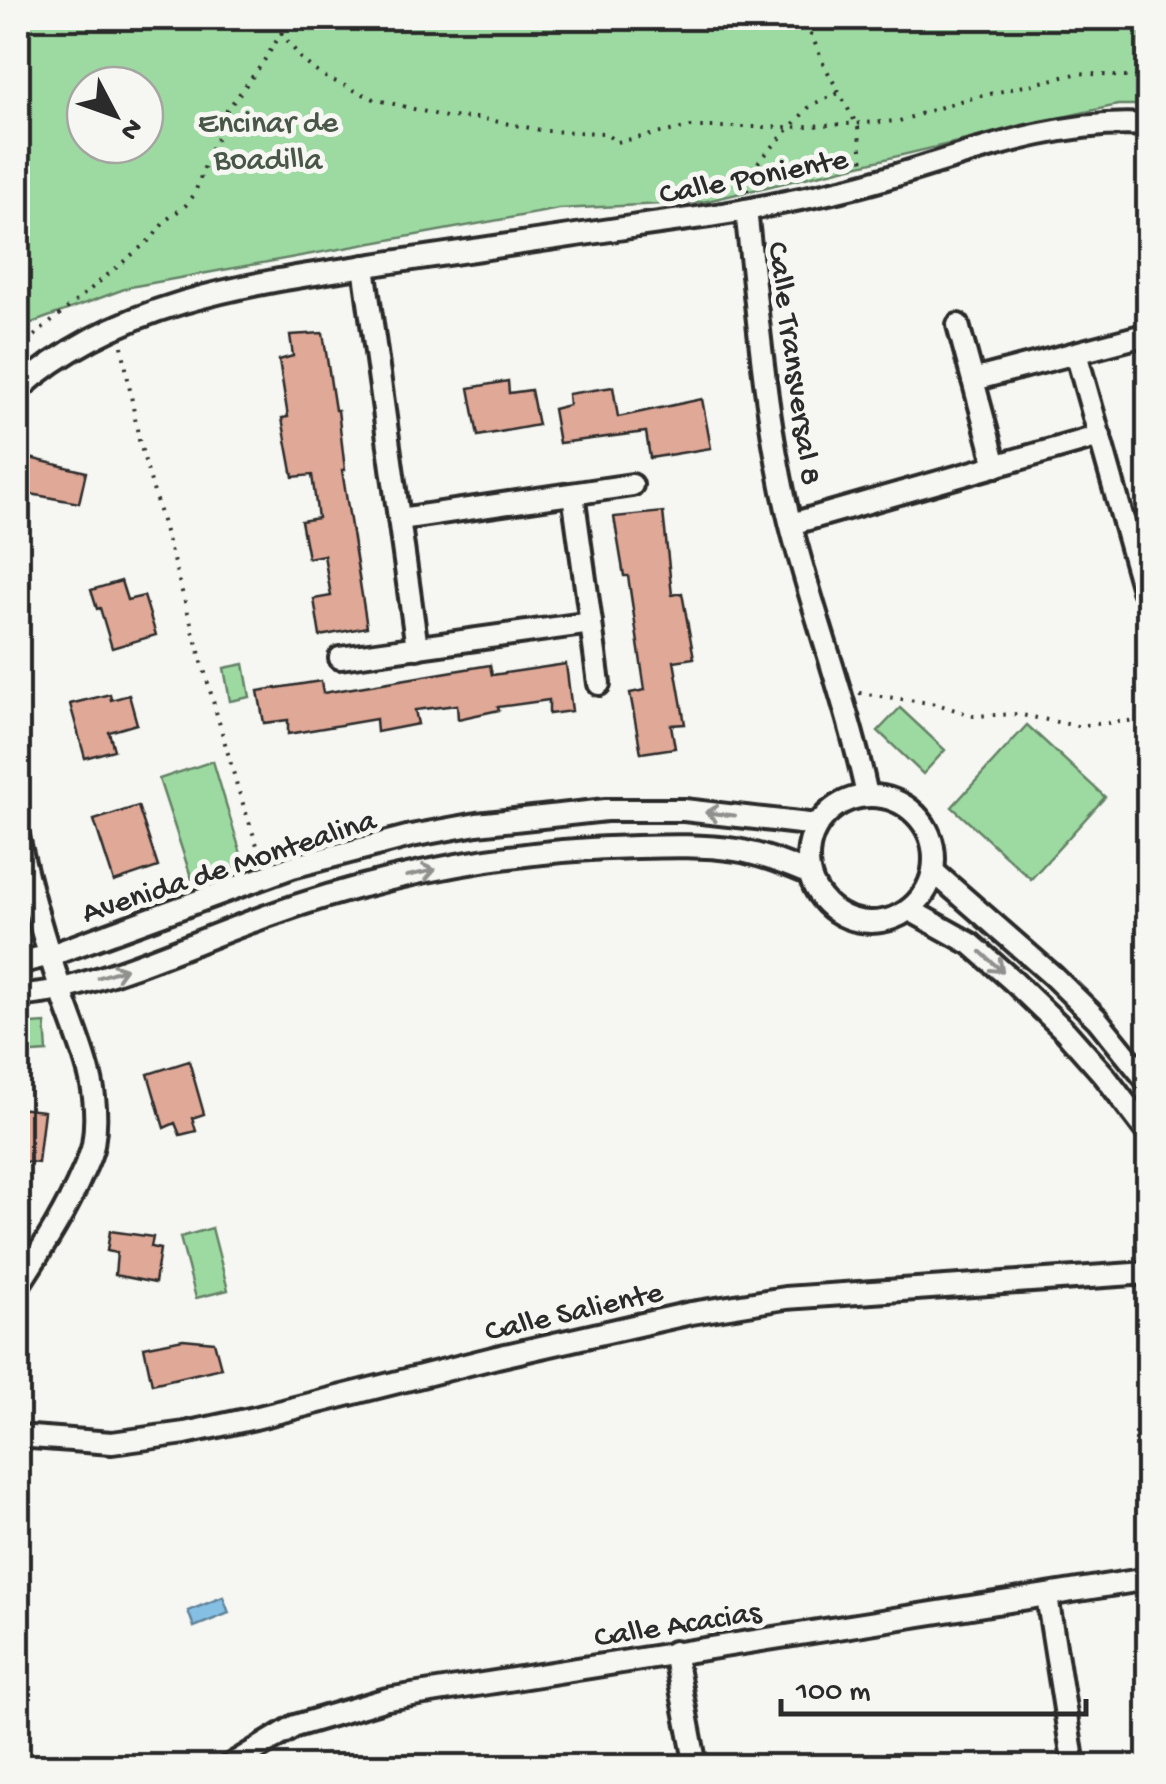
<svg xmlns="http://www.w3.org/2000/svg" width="1166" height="1784" font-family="'Gochi Hand',sans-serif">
<rect width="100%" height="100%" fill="#f6f6f2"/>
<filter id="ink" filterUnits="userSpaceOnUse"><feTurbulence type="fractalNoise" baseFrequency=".01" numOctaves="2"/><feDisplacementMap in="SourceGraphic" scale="20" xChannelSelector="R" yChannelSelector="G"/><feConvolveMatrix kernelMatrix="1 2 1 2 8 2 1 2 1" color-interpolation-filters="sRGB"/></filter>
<g filter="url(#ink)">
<!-- green -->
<g fill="#9ddaa1" stroke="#648266" stroke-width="2.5" fill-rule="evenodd">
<path d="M18,18H1148V105H1118L1076,114L703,202L559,209L130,287L18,328ZM145,85V145H85V85Z"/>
<polygon points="244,664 250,697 230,701 224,668"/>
<polygon points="900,708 945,750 923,774 878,731"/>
<polygon points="1027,725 1105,797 1031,879 952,807"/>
<polygon points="213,761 244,864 193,883 159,779"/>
<polygon points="45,1023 47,1052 18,1054 18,1025"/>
<polygon points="212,1228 228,1290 196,1298 180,1237"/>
</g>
<!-- water -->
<polygon fill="#85c0e4" stroke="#61849a" stroke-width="2.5" points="223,1597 229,1613 194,1627 188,1611"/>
<!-- building -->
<g fill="#dfa897" stroke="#2b2b2b" stroke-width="2.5">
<polygon points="323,333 335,410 338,410 345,470 342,470 367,627 320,636 314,599 331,596 324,555 308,558 301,521 318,518 312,475 293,477 282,418 288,417 279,360 293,356 290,335"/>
<polygon points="508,381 509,393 531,390 538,425 478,436 469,388"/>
<polygon points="613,387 618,417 702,399 711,448 650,458 646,432 559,443 553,409 569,405 568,394"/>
<polygon points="18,455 86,472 79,503 20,492 21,489 18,488"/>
<polygon points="663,512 672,595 682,593 694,658 674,661 685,724 671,725 675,748 641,753 630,693 645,690 628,576 624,576 614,517"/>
<polygon points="121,581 127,600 144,596 156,635 112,648 100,608 97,609 91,590"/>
<polygon points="566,664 572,711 549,714 549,700 498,707 499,710 458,719 457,705 415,710 418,724 377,732 376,719 288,734 288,720 264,723 258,691 321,681 323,693 490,665 492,675"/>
<polygon points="110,694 111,700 129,695 137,724 109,732 114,750 85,758 70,704"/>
<polygon points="138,806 158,867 114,882 94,820"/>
<polygon points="189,1061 204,1114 192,1118 196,1131 180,1135 175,1123 164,1128 148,1074"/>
<polygon points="18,1108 44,1111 38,1163 18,1161"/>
<polygon points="110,1231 153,1237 151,1247 160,1249 155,1283 115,1275 117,1253 107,1251"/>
<polygon points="183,1339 214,1342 221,1368 152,1384 144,1347"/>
</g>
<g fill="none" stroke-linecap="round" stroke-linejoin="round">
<defs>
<g id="minor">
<path d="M746,210C758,314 765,420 790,522C813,614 847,702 867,795"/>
<polyline points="364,266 417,648"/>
<polyline points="958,325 973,380"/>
<polyline points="1076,353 1143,590"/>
<path d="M18,390C120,297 268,281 399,261C476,250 553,239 631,227C671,221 711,217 751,209C790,201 830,194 869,183C959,158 1053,118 1148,125"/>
<polyline points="996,466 973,380 1148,334"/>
<polyline points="400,519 632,485"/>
<polyline points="791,524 1100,436"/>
<polyline points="591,623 599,684"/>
<polyline points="340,658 591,623 573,494"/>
<circle cx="871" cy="859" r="63"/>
<path d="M18,836C29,888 44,940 61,990C79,1044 103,1087 93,1145C91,1155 86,1165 82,1174C65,1214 41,1250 18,1286"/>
<polyline points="934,872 1053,976 1097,1019 1148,1082"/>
<polyline points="910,910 971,944 1013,981 1065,1031 1104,1075 1148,1133"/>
<polyline points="18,963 51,955 292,867 411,836 477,824 606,810 684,810 817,825"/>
<path d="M18,996C32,994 48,993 63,989C131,971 197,941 264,917C383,874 510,850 637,847C669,846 704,845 736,850C761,854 785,864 808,873"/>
<polyline points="18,1436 112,1443 185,1433 255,1418 497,1357 691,1313 785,1298 1148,1273"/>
<polyline points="1047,1596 1074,1766"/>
<polyline points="674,1652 696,1766"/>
<polyline points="229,1766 295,1726 387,1699 1148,1579"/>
</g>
</defs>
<!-- minor casing -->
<use href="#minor" stroke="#2b2b2b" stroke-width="28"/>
<!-- path -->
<g stroke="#2b2b2b" stroke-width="4" stroke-dasharray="2.5 8" stroke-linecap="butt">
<polyline points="273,18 274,19"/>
<polyline points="796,18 812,36 823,63 858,127 863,164"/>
<polyline points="281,32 302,60 321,75 374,99 446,117 479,118 546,131 604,133 617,142 690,127 792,127 899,121 960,101 1080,73 1148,79"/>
<polyline points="747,191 751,170 811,105 839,93"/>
<polyline points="122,346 139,440 238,789 261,857"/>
<polyline points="28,354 28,341 152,238 166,220 185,206 194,195 211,149 226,123 227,110 262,64 291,18"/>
<polyline points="859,693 937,704 974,716 1017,714 1077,726 1148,719"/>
</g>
<!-- minor -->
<use href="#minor" stroke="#f6f6f2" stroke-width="20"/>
</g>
<!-- one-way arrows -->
<defs><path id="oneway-shaft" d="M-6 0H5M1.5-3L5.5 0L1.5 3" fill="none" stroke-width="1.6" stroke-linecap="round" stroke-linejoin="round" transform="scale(2.5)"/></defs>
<g stroke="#90908e">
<use href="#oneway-shaft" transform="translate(720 814) rotate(-174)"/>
<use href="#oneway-shaft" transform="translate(421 873) rotate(-12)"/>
<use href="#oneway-shaft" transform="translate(992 962) rotate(42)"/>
<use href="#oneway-shaft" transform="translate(112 973) rotate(-18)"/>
</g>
</g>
<g text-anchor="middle" stroke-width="10" stroke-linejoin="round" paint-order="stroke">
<!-- park labels -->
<g font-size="32" fill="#485748" stroke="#f6f6f2">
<text x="268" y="131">Encinar de<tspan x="268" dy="37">Boadilla</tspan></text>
</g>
<!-- street labels -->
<g font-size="32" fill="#2b2b2b" stroke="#f6f6f2">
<text transform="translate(753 174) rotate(-11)" y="11">Calle Poniente</text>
<text transform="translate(797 363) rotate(82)" y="11">Calle Transversal 8</text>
<text transform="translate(228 864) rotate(-18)" y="11">Avenida de Montealina</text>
<text transform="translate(573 1309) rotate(-13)" y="11">Calle Saliente</text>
<text transform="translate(677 1622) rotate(-9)" y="11">Calle Acacias</text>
</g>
</g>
<!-- margin -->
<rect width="1166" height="1784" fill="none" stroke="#f6f6f2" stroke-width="60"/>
<rect x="30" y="30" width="1106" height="1724" fill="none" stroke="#2b2b2b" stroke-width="4" filter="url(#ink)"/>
<!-- north arrow -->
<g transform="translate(115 115) rotate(131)"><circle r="48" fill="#f6f6f2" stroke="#a5a5a2" stroke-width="2.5"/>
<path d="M0-8L18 38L0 25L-18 38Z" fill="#2b2b2b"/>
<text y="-15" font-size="28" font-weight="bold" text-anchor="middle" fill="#2b2b2b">N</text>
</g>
<!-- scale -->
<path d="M781 1699v15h305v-15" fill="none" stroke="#2b2b2b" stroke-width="5"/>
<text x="796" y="1699" font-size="30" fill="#2b2b2b" stroke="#f6f6f2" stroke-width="8" paint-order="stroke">100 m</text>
</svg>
